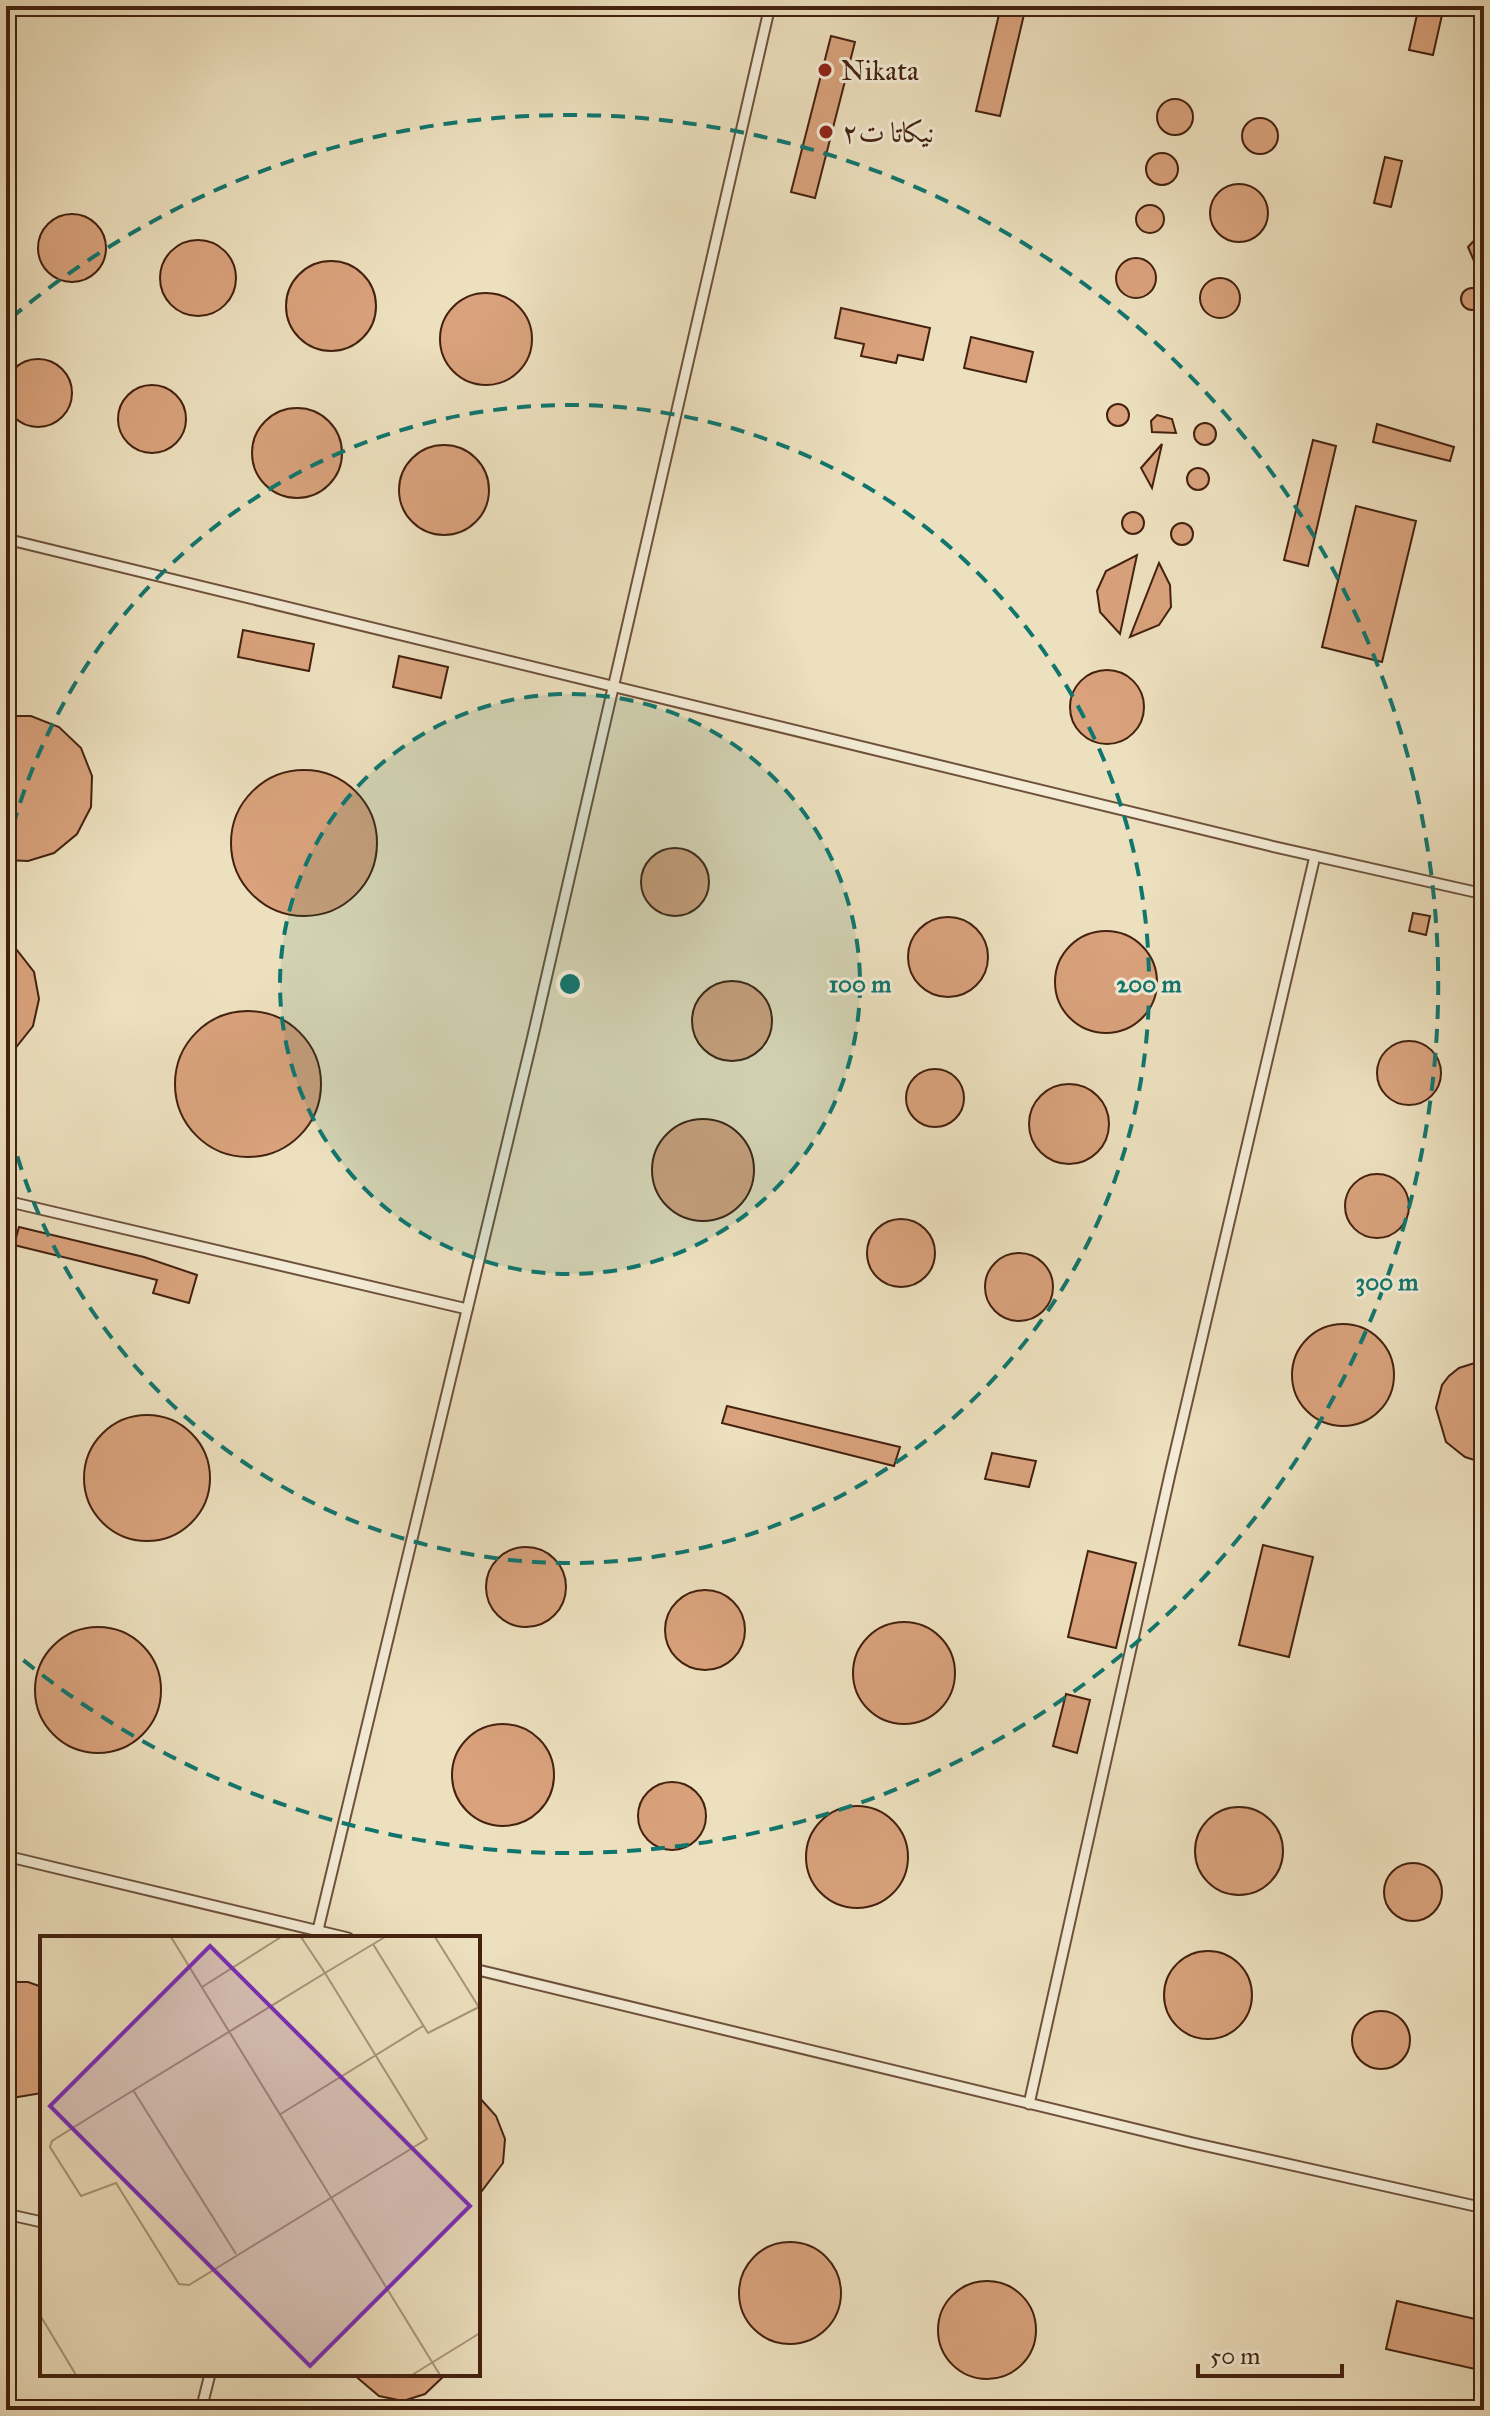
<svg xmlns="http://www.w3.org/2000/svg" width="1490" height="2416" font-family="'IM FELL Great Primer',Amiri,serif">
<rect width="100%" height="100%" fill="#ede0be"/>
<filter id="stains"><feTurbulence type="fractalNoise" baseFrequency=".0025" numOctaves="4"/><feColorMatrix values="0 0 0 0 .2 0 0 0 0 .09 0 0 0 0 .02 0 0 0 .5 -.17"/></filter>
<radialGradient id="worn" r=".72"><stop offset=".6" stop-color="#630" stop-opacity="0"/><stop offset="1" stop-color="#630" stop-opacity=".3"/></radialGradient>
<!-- building -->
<g fill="#d9a27c" stroke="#43210f" stroke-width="2">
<polygon points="1001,6 1026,6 1000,116 976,111"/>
<polygon points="1419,6 1444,6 1433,55 1409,50"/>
<polygon points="831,36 855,42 815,198 791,192"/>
<circle cx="1175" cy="117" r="18"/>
<circle cx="1260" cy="136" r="18"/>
<circle cx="1162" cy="169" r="16"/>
<polygon points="1385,157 1402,161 1391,207 1374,203"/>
<circle cx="1239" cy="213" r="29"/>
<circle cx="1150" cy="219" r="14"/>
<circle cx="72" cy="248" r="34"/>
<polygon points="1484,230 1484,284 1468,247"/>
<circle cx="198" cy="278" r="38"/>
<circle cx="1136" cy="278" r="20"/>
<circle cx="331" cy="306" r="45"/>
<circle cx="1220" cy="298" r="20"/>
<circle cx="1472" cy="299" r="11"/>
<circle cx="486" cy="339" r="46"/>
<polygon points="841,308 930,328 923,360 898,355 896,363 861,356 864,344 835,338"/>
<polygon points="971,337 1033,352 1026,382 964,368"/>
<circle cx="38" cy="393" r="34"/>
<circle cx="152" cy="419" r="34"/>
<circle cx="1118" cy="415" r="11"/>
<circle cx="297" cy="453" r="45"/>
<polygon points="1157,415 1172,419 1176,433 1152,432 1151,421"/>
<circle cx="1205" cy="434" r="11"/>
<polygon points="1377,424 1454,447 1450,461 1373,442"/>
<polygon points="1313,440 1336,446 1308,566 1284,560"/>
<polygon points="1162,444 1152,488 1141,468"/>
<circle cx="444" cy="490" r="45"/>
<circle cx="1198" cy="479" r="11"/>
<polygon points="1356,506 1416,521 1382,662 1322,647"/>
<circle cx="1133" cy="523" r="11"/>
<circle cx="1182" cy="534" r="11"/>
<polygon points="1137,555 1120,634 1100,612 1097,591 1106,571"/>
<polygon points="1159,563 1170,585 1171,607 1159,625 1130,637"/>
<polygon points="243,630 314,644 309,671 238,657"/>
<polygon points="399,656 448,667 441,698 393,687"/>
<circle cx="1107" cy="707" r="37"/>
<polygon points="6,716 31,716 59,727 81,748 92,776 91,807 77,834 54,853 28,861 6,860"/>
<circle cx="304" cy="843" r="73"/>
<circle cx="675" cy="882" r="34"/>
<polygon points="1413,913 1430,916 1426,935 1409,931"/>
<circle cx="948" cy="957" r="40"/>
<circle cx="1106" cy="982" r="51"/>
<polygon points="6,936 34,972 39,999 33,1026 6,1060"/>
<circle cx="732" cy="1021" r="40"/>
<circle cx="248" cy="1084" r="73"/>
<circle cx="1409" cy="1073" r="32"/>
<circle cx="935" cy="1098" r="29"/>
<circle cx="1069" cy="1124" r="40"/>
<circle cx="703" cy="1170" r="51"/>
<circle cx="1377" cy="1206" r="32"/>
<circle cx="901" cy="1253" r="34"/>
<polygon points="19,1227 144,1257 197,1275 189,1303 153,1293 157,1280 14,1245"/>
<circle cx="1019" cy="1287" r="34"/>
<circle cx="1343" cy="1375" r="51"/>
<polygon points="1484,1360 1484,1463 1465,1457 1446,1442 1436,1408 1442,1385 1449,1376 1459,1368"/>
<polygon points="727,1406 900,1447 894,1466 722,1423"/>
<circle cx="147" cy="1478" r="63"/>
<polygon points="992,1453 1036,1461 1029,1487 985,1479"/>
<polygon points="1263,1545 1313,1557 1289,1657 1239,1645"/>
<circle cx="526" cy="1587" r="40"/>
<polygon points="1088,1551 1136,1563 1116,1648 1068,1637"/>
<circle cx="705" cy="1630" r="40"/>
<circle cx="904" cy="1673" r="51"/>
<circle cx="98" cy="1690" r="63"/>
<polygon points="1066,1694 1090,1700 1077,1753 1053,1746"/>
<circle cx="503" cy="1775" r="51"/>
<circle cx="672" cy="1816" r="34"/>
<circle cx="857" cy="1857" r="51"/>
<circle cx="1239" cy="1851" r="44"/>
<circle cx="1413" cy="1892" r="29"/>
<circle cx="1208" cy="1995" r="44"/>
<polygon points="6,1982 28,1982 42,1987 42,2093 6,2099"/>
<circle cx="1381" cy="2040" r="29"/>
<polygon points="478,2096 496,2116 505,2139 503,2163 478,2196"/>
<circle cx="790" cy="2293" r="51"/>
<circle cx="987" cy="2330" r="49"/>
<polygon points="1397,2301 1484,2321 1484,2371 1386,2349"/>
<polygon points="353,2374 446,2374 425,2394 403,2401 379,2396"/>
</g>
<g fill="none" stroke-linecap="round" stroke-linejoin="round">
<defs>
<g id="service">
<polyline points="6,539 1271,846 1484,894"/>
<polyline points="6,1201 467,1309"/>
<polyline points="6,1856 348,1938"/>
<polyline points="316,1938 532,1040 770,6"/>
<polyline points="478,1970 1193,2143 1484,2208"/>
<polyline points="1029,2104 1170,1474 1315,856"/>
<polyline points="6,2214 42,2222"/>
<polyline points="201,2410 210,2374"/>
</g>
</defs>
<!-- service casing -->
<use href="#service" stroke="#6e513b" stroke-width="13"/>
<!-- service -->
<use href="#service" stroke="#f3ebd5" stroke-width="9"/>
</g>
<!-- distance rings -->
<circle cx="570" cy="984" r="290" fill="#0f766e" fill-opacity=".12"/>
<g fill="none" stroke="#0f766e" stroke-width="4" stroke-dasharray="14 10">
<circle cx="570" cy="984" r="290"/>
<path d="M7 849A579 579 0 1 1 7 1119"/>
<path d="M11 318A869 869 0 1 1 11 1650"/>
</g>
<!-- markers -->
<g fill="#8f2418" stroke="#f3ebd5" stroke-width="3">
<circle cx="825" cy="70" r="8"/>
<circle cx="826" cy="132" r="8"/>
</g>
<g text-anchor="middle" stroke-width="6" stroke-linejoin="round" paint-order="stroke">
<!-- poi labels -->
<g font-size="28" fill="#43210f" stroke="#f3ebd5" text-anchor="start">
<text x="841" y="80">Nikata</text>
<text x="842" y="142">نيكاتا ت٢</text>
</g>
</g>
<!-- overview -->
<g transform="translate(40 1936)">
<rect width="440" height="440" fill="#ede0be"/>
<path fill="none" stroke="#a99478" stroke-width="2" d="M131,1L400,439M261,1L285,37L387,203L149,349L139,348L76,247L41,260L10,211L12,205L71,168L285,37L345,1M395,1L440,73M333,8L388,97L439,71M162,51L241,1M93,154L196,318M239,179L383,90M0,379L36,439M372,439L440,397"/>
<path fill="#7b2cbf" fill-opacity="0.15" stroke="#7b2cbf" stroke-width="4" d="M170,10L430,270L270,430L10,170Z"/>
<rect width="440" height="440" fill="none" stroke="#43210f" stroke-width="4"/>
</g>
<circle cx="570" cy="984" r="12" fill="#0f766e" stroke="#f3ebd5" stroke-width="4"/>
<g font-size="24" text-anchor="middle" font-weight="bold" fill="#0f766e" stroke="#f3ebd5" stroke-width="6" stroke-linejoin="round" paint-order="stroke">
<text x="860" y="992">100 m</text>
<text x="1149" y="992">200 m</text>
<text x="1387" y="1290">300 m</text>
</g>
<!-- margin -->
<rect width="1490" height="2416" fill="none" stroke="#ede0be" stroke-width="32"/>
<rect x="8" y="8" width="1474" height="2400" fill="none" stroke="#43210f" stroke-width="4"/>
<rect x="16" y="16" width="1458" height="2384" fill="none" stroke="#43210f" stroke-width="2"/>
<!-- scale -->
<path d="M1198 2364v12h144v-12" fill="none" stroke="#43210f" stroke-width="4"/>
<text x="1210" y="2364" font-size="24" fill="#43210f" stroke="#f3ebd5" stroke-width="6" paint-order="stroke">50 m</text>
<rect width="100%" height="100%" filter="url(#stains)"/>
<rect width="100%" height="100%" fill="url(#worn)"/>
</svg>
